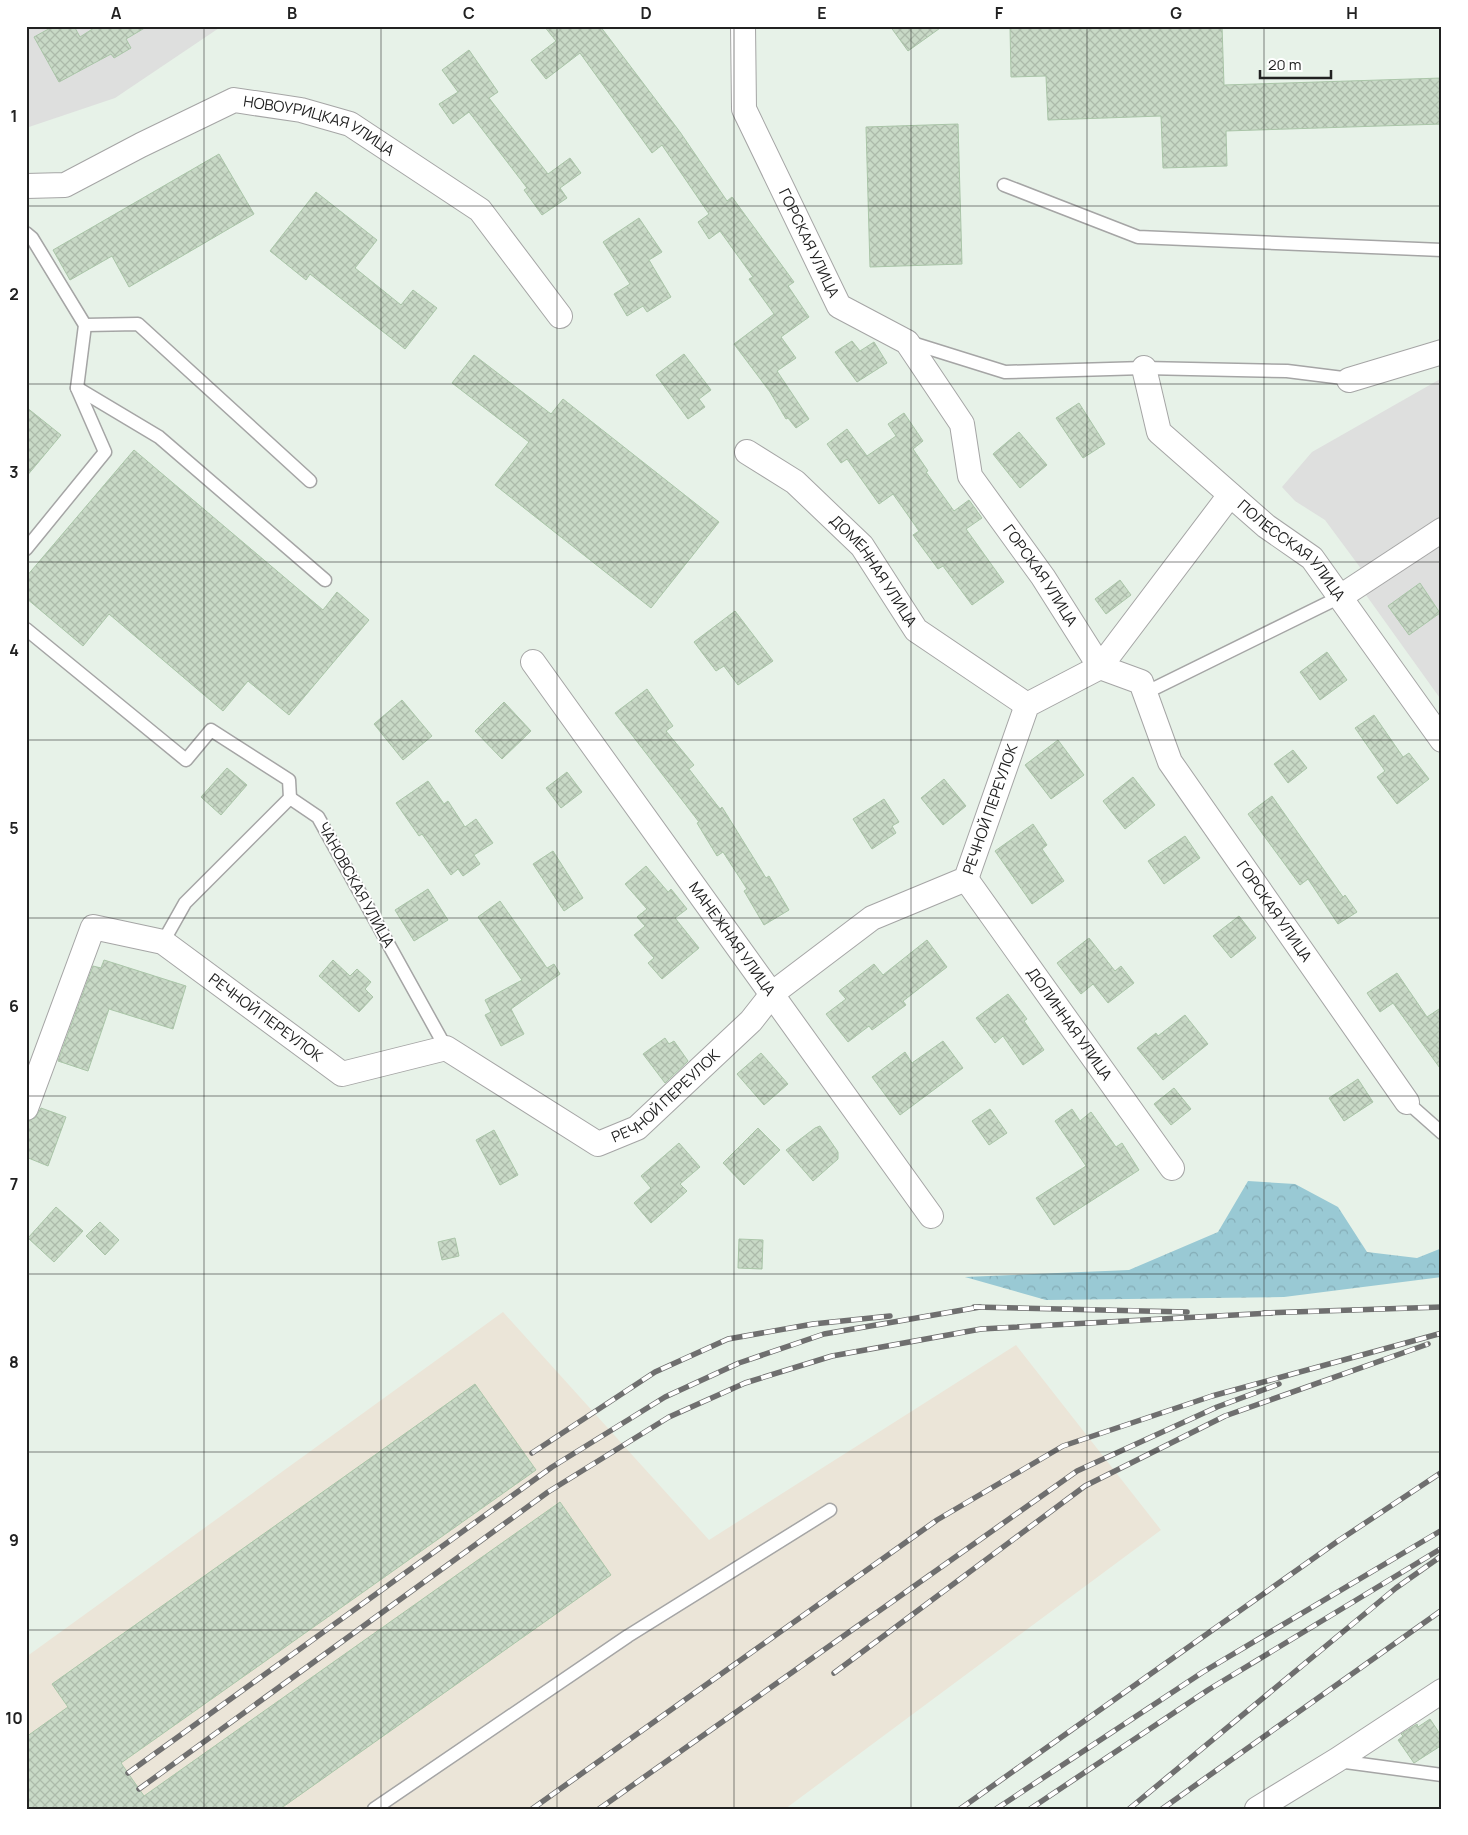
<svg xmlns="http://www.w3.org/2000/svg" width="1468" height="1835" font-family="Manrope,sans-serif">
<defs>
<pattern id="forest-crowns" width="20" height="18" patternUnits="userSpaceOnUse" patternTransform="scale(1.25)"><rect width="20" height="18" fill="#99c9d4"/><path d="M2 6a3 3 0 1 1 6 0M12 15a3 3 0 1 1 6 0" fill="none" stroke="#84acb6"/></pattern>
<pattern id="building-cross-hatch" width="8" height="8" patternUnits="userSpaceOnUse" patternTransform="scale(1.25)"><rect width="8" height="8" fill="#c8d9c6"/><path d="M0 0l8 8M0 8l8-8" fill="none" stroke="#acbaaa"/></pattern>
</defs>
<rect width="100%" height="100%" fill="#e7f2e8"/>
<!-- residential -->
<g fill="#dedfde">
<polygon points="26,26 222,26 115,98 26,128"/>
<polygon points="1442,378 1442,701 1366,595 1365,574 1325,520 1295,501 1282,487 1312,452"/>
</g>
<!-- industrial -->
<polygon fill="#ebe5d8" points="503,1312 709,1540 1016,1345 1161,1530 785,1809 26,1809 26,1657"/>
<!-- forest -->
<polygon fill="url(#forest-crowns)" points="1248,1181 1295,1184 1338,1207 1367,1252 1417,1258 1442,1248 1442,1277 1284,1297 1046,1300 965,1277 1129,1270 1218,1232"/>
<!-- building -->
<g fill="url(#building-cross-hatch)" stroke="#aac5a8">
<polygon points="54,26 74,26 80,37 97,26 148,26 126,39 131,48 114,58 111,54 59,82 34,37"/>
<polygon points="544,26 600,26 680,132 727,201 732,197 794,282 788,286 809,317 781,337 796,358 777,371 809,419 796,428 788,418 786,419 770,392 734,344 774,314 749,279 753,277 720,231 709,239 698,222 709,214 662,145 652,153 580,53 546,79 531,60 556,41"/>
<polygon points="890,26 943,26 908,51"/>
<polygon points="1010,26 1222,26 1224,85 1442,78 1442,124 1226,131 1227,166 1163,168 1161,116 1048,120 1046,76 1011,77"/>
<polygon points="469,50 498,92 489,98 548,174 570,158 581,173 560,188 567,198 542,215 524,190 527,188 469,112 453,124 439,104 458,92 442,70"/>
<polygon points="958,124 962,264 870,267 866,127"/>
<polygon points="219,154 254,214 129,287 112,256 70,280 53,250"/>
<polygon points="316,192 377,240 355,268 401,305 413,290 437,308 405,349 310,274 306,280 270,251"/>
<polygon points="639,218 662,252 649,260 671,297 647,312 643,306 627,316 614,294 630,284 603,242"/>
<polygon points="852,341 860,351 874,342 887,363 857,382 835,352"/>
<polygon points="684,354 711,390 699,399 705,407 688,419 656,375"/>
<polygon points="474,355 551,414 563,399 719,522 651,608 495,485 529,442 452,383"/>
<polygon points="1079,403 1105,444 1083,458 1056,418"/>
<polygon points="26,407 61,435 26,477"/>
<polygon points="904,413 923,441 913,449 928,471 926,472 954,511 969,500 982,518 966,529 1004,582 972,605 943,566 938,569 913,535 919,531 893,494 879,504 847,459 841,463 827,444 847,429 867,456 896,436 888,424"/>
<polygon points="1019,432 1047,465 1020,488 993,454"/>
<polygon points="134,450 323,610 337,592 369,620 289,715 248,681 223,711 109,614 83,646 26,598 26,577"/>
<polygon points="1120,580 1131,595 1106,614 1095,599"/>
<polygon points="1420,583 1440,613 1409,635 1388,606"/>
<polygon points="735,611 773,661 738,685 724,666 716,671 694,642"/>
<polygon points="1327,652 1347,680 1320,700 1300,672"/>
<polygon points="647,689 673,726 666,731 694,765 689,769 720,809 722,807 766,878 769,876 789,910 764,925 744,891 747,889 723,852 717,856 697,823 699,822 615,713"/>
<polygon points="402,700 432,736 403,760 374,724"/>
<polygon points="504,702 531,731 502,759 475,731"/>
<polygon points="1374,715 1403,757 1409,753 1429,779 1397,804 1377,777 1385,771 1355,728"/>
<polygon points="1058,740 1084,775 1051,799 1025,765"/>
<polygon points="1293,750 1307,768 1288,783 1274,764"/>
<polygon points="227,768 247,785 221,815 201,797"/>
<polygon points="567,772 582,792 561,808 546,788"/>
<polygon points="1133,777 1155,805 1125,829 1103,801"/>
<polygon points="944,779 966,806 943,825 921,798"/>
<polygon points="428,781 444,804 448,801 465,827 476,819 493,843 474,855 480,864 463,876 458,869 451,875 422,834 419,836 396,803"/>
<polygon points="1272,796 1343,897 1345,895 1357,912 1338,924 1308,879 1300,885 1248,814"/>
<polygon points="884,799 899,822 892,826 896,833 872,849 853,819"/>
<polygon points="1033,824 1047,845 1042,849 1064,881 1032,904 995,851"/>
<polygon points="1185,836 1200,858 1164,884 1148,861"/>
<polygon points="553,851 583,898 564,911 533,864"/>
<polygon points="646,866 668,892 671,889 687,909 675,918 699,948 662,979 648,963 654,958 634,935 645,926 637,917 647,909 625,884"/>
<polygon points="428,889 448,920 414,941 395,910"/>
<polygon points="500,901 547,968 554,964 560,974 511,1009 524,1034 501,1046 485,1015 491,1012 485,1000 522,980 478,917"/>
<polygon points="1239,916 1256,938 1231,958 1213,936"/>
<polygon points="1089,938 1115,971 1121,966 1134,983 1108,1003 1093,984 1081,994 1057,963"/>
<polygon points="927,940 947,967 903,1001 906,1005 872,1030 869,1026 848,1042 826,1014 846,999 839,991 874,964 883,975"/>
<polygon points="104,960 186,986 173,1029 109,1009 88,1071 58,1061 93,966 101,968"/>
<polygon points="333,960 350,976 357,969 371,982 365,989 373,997 359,1012 319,976"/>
<polygon points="1397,973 1427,1017 1442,1007 1442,1071 1393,1003 1380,1012 1367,993"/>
<polygon points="1008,994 1027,1019 1024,1021 1044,1050 1023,1065 1003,1036 995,1043 976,1018"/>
<polygon points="1185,1015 1208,1044 1163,1080 1137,1048 1156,1033 1158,1036"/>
<polygon points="665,1038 669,1044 674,1041 688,1061 665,1083 643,1054"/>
<polygon points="943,1041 963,1068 900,1115 872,1077 905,1052 912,1063"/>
<polygon points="761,1053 788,1084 764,1105 737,1074"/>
<polygon points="1358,1079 1373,1102 1344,1121 1329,1098"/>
<polygon points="1174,1088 1191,1109 1171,1125 1154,1104"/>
<polygon points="41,1108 66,1117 48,1166 26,1157 26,1121 35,1118"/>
<polygon points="990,1109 1007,1133 989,1145 972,1121"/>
<polygon points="1072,1109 1080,1121 1091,1112 1116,1147 1122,1143 1139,1170 1054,1225 1036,1198 1086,1166 1055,1121"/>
<polygon points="820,1126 838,1152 838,1159 813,1181 786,1150 815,1128"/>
<polygon points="758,1128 780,1150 744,1185 723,1163"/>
<polygon points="494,1130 518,1175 500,1185 476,1140"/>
<polygon points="679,1143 700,1167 680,1184 687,1191 651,1223 634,1203 651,1188 641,1176"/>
<polygon points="56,1207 83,1231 54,1262 28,1238"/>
<polygon points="100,1222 119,1240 105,1255 86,1236"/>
<polygon points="455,1238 459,1256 442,1260 438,1242"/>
<polygon points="739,1239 763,1240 762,1269 738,1268"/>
<polygon points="475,1384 536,1470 121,1763 144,1796 560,1502 611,1575 280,1809 26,1809 26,1737 68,1707 52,1684"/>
<polygon points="1430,1719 1442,1737 1442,1745 1414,1763 1398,1740 1403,1736 1401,1734 1417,1724 1418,1727"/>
</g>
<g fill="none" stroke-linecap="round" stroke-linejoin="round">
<defs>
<g id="service">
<polyline points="1004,185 1138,237 1442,250"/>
<polyline points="26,233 32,238 85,325 77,388 105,452 26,549"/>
<polyline points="85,325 138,324 310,481"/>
<polyline points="909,342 1005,372 1144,368 1287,371 1351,379"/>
<polyline points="77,388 159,437 325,580"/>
<polyline points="26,629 186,760 211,730 289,780 290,798"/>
<polyline points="1145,693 1340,597"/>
<polyline points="163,942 185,903 290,798 318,817 446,1048"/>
<polyline points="1407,1102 1442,1133"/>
<polyline points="1338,1761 1442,1775"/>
<polyline points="374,1809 628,1636 830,1510"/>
</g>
<g id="minor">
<path id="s1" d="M743,26L744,109L839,306L907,342L962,424L970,476L1043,577L1100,667L1141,682L1170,762L1407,1102"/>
<path id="s2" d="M26,186L65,185L141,145L234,100L301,110L350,124L480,210L560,316"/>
<path id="s3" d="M1144,368L1159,432L1266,526L1312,558L1442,740"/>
<polyline points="1349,380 1442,352"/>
<path id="s4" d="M747,452L795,482L862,546L916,630L1027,705"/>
<polyline points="1340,597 1442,530"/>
<path id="s5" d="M533,662L931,1216"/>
<path id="s6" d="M966,879L1172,1168"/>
<path id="s7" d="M26,1108L93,927L163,942L342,1074L446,1048L598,1144L637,1128L751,1021L773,993L872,918L966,879L1027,705L1100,667L1230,495"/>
<polyline points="1257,1809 1337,1760 1442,1691"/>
</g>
</defs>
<!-- service casing -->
<use href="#service" stroke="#a5a5a5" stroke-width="15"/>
<!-- minor casing -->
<use href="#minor" stroke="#a5a5a5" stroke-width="26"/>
<!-- service -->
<use href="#service" stroke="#fff" stroke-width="12"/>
<!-- minor -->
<use href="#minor" stroke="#fff" stroke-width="24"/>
<defs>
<g id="rail">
<polyline points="974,1307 1187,1312"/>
<polyline points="1264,1313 1442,1307"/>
<polyline points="532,1453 655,1372 728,1339 813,1324 890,1316"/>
<polyline points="834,1673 1085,1486 1225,1416 1428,1344"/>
<polyline points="128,1773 552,1467 665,1397 739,1363 824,1334 980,1307"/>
<polyline points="139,1789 548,1492 669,1417 745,1383 832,1356 981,1329 1271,1313"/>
<polyline points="532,1809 937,1520 1063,1446 1212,1396 1442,1333"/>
<polyline points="599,1809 1077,1471 1217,1407 1279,1384"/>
<polyline points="960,1809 1338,1541 1442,1472"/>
<polyline points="996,1809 1203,1672 1442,1530"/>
<polyline points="1030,1809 1208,1690 1442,1548"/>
<polyline points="1129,1809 1396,1588 1440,1557"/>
<polyline points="1162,1809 1442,1610"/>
</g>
</defs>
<!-- rail casing -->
<use href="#rail" stroke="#6f6f6f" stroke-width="5.5"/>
<!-- rail -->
<use href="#rail" stroke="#fff" stroke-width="4" stroke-dasharray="11" stroke-linecap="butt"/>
</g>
<!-- grid -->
<path fill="none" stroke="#212121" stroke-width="1" stroke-opacity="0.55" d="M204,26V1809M381,26V1809M557,26V1809M734,26V1809M911,26V1809M1087,26V1809M1264,26V1809M26,206H1442M26,384H1442M26,562H1442M26,740H1442M26,918H1442M26,1096H1442M26,1274H1442M26,1452H1442M26,1630H1442"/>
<g text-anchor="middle" stroke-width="4" stroke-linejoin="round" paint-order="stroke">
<!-- street labels -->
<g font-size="15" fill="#212121" stroke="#fff">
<text dy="5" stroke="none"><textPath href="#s2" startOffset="318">НОВОУРИЦКАЯ УЛИЦА</textPath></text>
<text dy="5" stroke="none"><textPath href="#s1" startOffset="232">ГОРСКАЯ УЛИЦА</textPath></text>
<text dy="5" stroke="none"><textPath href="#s3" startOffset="244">ПОЛЕССКАЯ УЛИЦА</textPath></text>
<text dy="5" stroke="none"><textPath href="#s4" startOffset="176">ДОМЕННАЯ УЛИЦА</textPath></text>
<text dy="5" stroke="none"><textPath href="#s1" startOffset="652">ГОРСКАЯ УЛИЦА</textPath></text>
<text dy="5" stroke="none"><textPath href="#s7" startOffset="1308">РЕЧНОЙ ПЕРЕУЛОК</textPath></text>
<text transform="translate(356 885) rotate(61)" y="5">ЧАНОВСКАЯ УЛИЦА</text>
<text dy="5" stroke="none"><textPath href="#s1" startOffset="1072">ГОРСКАЯ УЛИЦА</textPath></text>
<text dy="5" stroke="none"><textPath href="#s5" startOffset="341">МАНЕЖНАЯ УЛИЦА</textPath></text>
<text dy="5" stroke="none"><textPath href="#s7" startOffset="392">РЕЧНОЙ ПЕРЕУЛОК</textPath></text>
<text dy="5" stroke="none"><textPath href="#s6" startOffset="178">ДОЛИННАЯ УЛИЦА</textPath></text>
<text dy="5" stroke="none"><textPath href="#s7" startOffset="858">РЕЧНОЙ ПЕРЕУЛОК</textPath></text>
</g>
</g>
<!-- border -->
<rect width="1468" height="1835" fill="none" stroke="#ffffff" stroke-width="55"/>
<!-- scale -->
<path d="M1260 70v8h71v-8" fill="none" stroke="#212121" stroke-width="2.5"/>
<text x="1268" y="70" font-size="15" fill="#212121" stroke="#ffffff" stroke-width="4" paint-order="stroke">20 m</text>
<rect x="28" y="28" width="1412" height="1780" fill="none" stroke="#212121" stroke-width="2"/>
<g font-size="16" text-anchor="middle" font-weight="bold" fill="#212121">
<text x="116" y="19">A</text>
<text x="292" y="19">B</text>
<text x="469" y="19">C</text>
<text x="646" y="19">D</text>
<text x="822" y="19">E</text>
<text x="999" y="19">F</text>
<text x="1176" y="19">G</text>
<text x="1352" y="19">H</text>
<text x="14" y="122">1</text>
<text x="14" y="300">2</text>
<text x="14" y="478">3</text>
<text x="14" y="656">4</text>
<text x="14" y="834">5</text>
<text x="14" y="1012">6</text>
<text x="14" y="1190">7</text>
<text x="14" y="1368">8</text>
<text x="14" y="1546">9</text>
<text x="14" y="1724">10</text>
</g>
</svg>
